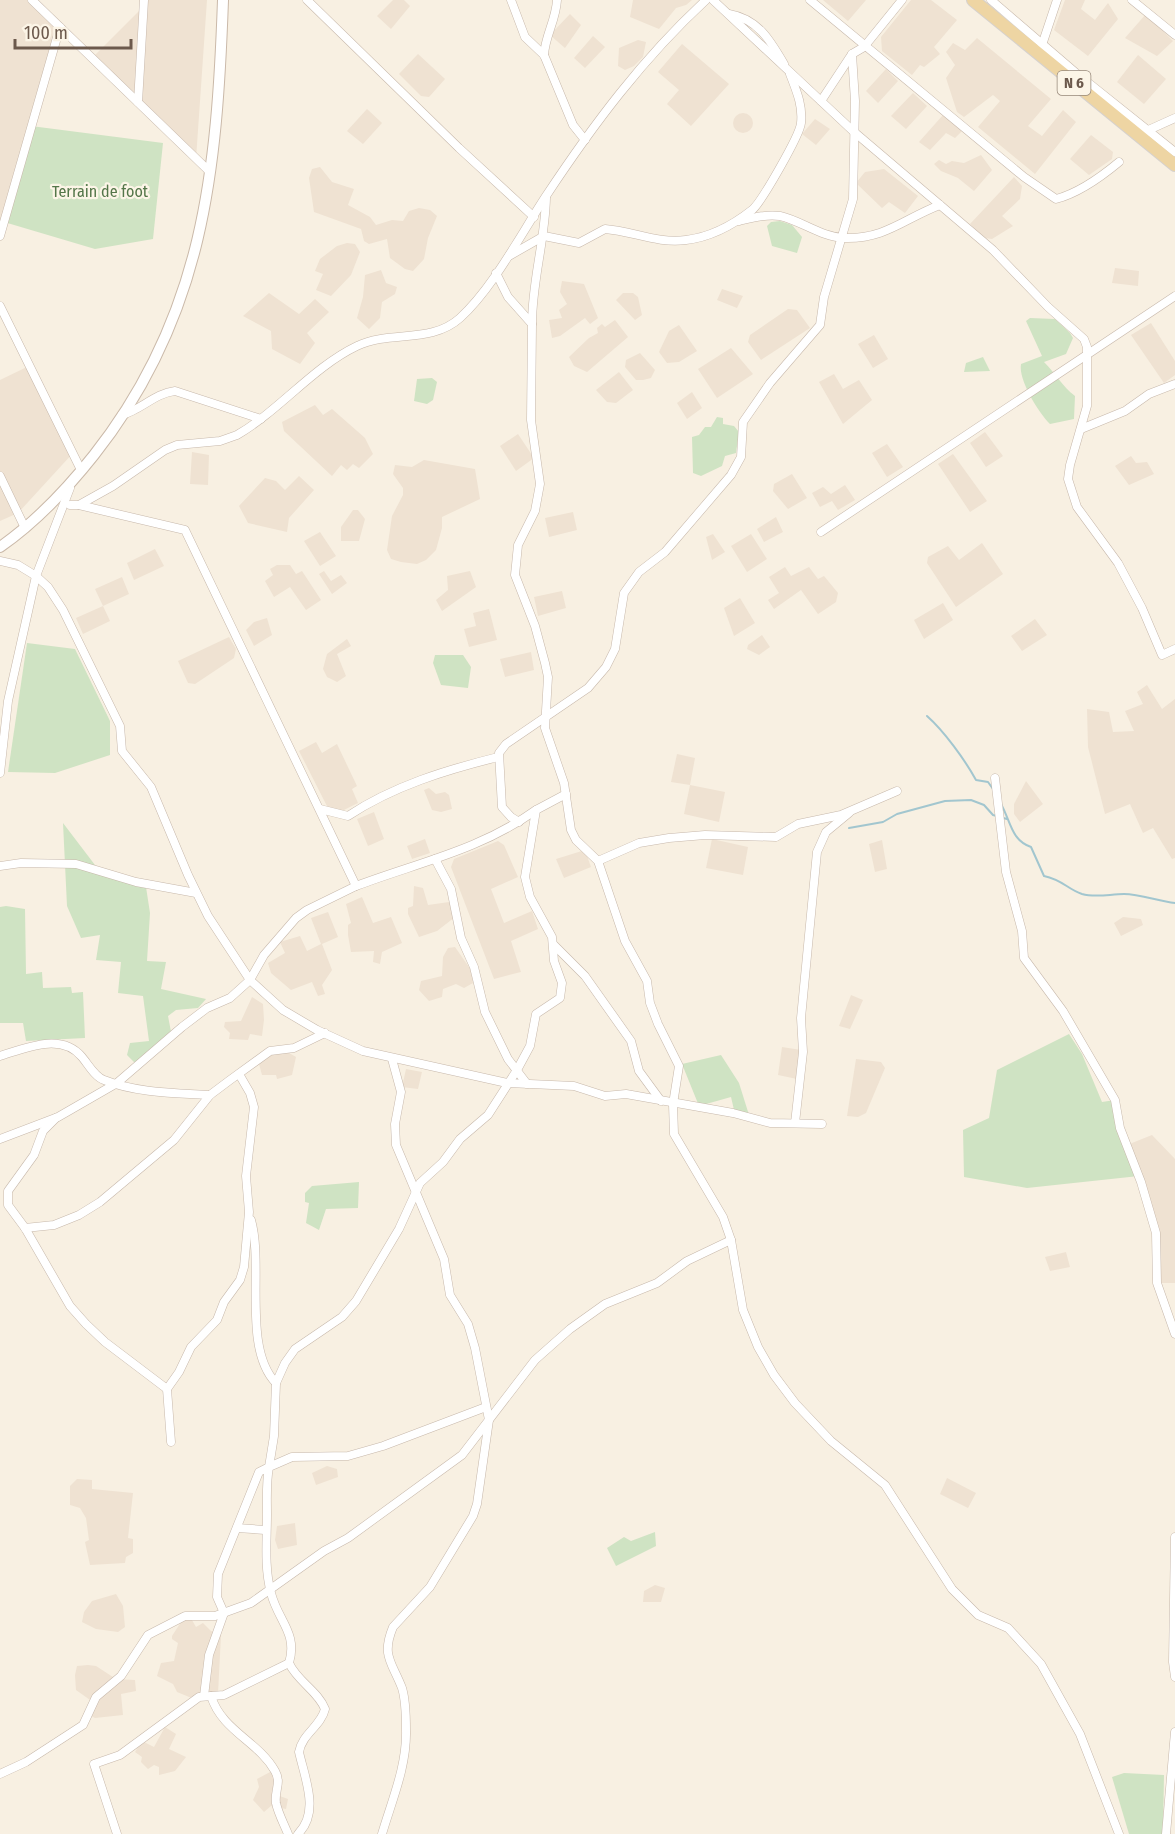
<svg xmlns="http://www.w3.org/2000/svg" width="1175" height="1834" font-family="'Fira Sans Condensed',sans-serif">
<rect width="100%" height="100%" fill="#f8f0e2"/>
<!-- residential -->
<g fill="#efe2d2">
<polygon points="0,0 32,0 60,27 0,236"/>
<polygon points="144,0 207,0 196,159 92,58 144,6"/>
<polygon points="393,0 404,0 410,6 391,29 377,16"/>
<polygon points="633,0 692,0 686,5 676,8 659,29 630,17"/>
<polygon points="823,0 866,0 848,21"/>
<polygon points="911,0 931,0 957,20 934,47 940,54 924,67 920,65 912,75 882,51 881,37"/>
<polygon points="1065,0 1085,0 1081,9 1095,20 1108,3 1118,19 1088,56 1054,30"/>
<polygon points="570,14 581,25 565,48 550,35"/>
<polygon points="1146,14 1173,41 1157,56 1125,38"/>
<polygon points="593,36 605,47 585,68 574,58"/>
<polygon points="977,38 1051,99 1028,126 1042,136 1063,110 1076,122 1035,174 978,127 1000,101 993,95 964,117 957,112 946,78 955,65 946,52 953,43 965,50"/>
<polygon points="638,40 646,42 643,57 634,66 625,70 618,66 619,48"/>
<polygon points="682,44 729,84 691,126 667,104 679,90 658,72"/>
<polygon points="418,54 445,79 429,97 421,96 399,74"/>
<polygon points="1138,55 1166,79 1144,104 1117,82"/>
<polygon points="886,69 898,81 878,103 866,91"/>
<polygon points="913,93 927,106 906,129 891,116"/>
<polygon points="367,109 382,123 363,144 347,131"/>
<circle cx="743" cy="123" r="10"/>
<polygon points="943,115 962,131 955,138 946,133 930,150 919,142"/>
<polygon points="815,119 830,129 816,145 802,134"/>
<polygon points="1091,135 1113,152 1112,159 1089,175 1070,159"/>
<polygon points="981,155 992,170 974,191 958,178 941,171 934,164 939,160 946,164 952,161 964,163"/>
<polygon points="320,167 332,182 354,189 348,205 370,217 376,225 392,220 403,221 409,211 419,208 430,210 437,216 428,238 424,259 413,271 405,269 390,258 387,239 369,244 364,241 361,229 314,212 309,178 312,169"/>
<polygon points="884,169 918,196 905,213 889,202 882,208 856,183 865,172"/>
<polygon points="1014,177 1022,186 1020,199 1002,216 1013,226 992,239 984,238 970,224"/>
<polygon points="347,243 355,244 360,252 351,275 331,296 316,290 323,274 315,271 320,259 337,246"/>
<polygon points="1115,268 1139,271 1138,286 1112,283"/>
<polygon points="381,270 386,283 397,287 395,294 382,302 380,318 369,329 357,318 363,297 365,275"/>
<polygon points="562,281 584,284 598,318 590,324 585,318 560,336 552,338 549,320 562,318 559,310 567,304 560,292"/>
<polygon points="722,289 743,296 737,308 717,300"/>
<polygon points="269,293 299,314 315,299 329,312 307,333 315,343 300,364 272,349 271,331 243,316"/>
<polygon points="623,293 633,293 638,297 642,315 635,320 616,300"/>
<polygon points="788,309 797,310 810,328 761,360 748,342 750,335"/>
<polygon points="615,320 628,337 587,372 574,366 569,357 589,338 598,333 597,328 602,324 605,327"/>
<polygon points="1151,323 1175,361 1175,375 1164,383 1131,335"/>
<polygon points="679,325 697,351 679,362 667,363 659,352 669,331"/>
<polygon points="874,335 888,359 873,368 858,344"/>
<polygon points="731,348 753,374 717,398 698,369"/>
<polygon points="640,353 655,370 651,378 643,380 636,380 625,367 626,360"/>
<polygon points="31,365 73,453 18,513 0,521 0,380"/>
<polygon points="619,372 633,390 616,403 607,402 596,390"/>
<polygon points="834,374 843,389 859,380 872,400 843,424 819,382"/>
<polygon points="692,392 702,408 687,419 677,403"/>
<polygon points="315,405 323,415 332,409 365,438 373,454 359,468 353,464 347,470 341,465 332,476 284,431 282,422"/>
<polygon points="985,432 1003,456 986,467 970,443"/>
<polygon points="518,434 534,458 516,471 500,446"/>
<polygon points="887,444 903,467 887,477 872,453"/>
<polygon points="192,452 209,455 208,485 190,484"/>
<polygon points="953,454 987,501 970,512 938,464"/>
<polygon points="1131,456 1136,463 1147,462 1154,474 1129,485 1115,466"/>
<polygon points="424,460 475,469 480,499 442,517 442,528 436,550 426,560 417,564 401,562 391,559 387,550 392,516 403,495 403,488 393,474 395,465 412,467"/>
<polygon points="792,474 807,498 788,509 773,491 774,484"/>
<polygon points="299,476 314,490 289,518 287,532 248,523 239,506 265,478 276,481 285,490"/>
<polygon points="845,485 855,500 838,510 832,501 820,507 812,493 823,487 831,494"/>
<polygon points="353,510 358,510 365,519 359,541 341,541 341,527"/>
<polygon points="573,512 577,530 549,537 545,518"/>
<polygon points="776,517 783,532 764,542 757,529"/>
<polygon points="320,532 336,556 320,566 304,541"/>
<polygon points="713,534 725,552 712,560 706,537"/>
<polygon points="751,534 767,559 747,572 731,546"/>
<polygon points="982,543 1003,574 956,607 927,563 928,557 948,546 959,560"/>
<polygon points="155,549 164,566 134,580 127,563"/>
<polygon points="277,565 290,565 296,574 302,571 321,600 306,610 290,587 274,597 265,581 273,575 270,569"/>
<polygon points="785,567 791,576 809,567 818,579 824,576 838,593 836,602 818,614 801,590 774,609 768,600 779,593 769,577"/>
<polygon points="324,571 331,581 341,575 347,583 332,594 319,574"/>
<polygon points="470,571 476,587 442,611 436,600 448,590 447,576"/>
<polygon points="122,577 129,594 103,606 110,621 83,634 76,618 103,606 95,589"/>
<polygon points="562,591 566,608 538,616 534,597"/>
<polygon points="740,598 755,623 734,636 724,608"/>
<polygon points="943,603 953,620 924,639 914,620"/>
<polygon points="489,609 497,640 469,647 464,629 476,626 473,613"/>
<polygon points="267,618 272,635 254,646 246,630 254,622"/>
<polygon points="1035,619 1047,635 1022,651 1011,636"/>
<polygon points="762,635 770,647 759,655 747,649 748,645"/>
<polygon points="229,637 236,649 234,658 195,684 188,683 178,661"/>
<polygon points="347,639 351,646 337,654 346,676 337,682 327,677 323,669 327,654"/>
<polygon points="531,652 534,670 505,677 500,659"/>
<polygon points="1147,685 1162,709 1175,699 1175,858 1172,859 1153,828 1143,833 1130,804 1105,814 1088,747 1087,709 1109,712 1113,732 1134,731 1125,711 1143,704 1137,692"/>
<polygon points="316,742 322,753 337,744 357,786 352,789 358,803 336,814 330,812 299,751"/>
<polygon points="677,754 695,758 690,785 725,792 719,822 684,814 690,785 671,782"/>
<polygon points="1026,781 1043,804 1020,822 1014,814 1014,804"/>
<polygon points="429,788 436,794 445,792 449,795 452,809 441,812 432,810 424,790"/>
<polygon points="374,812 384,839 368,846 357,819"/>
<polygon points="425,839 430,853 412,859 407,846"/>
<polygon points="712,839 748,847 743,875 706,868"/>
<polygon points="882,840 887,869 875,872 869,844"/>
<polygon points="498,841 504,845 518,877 491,889 504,923 532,911 538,929 511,941 521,972 494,979 451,867 454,859"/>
<polygon points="585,850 591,867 564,878 556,859"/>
<polygon points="414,886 423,888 428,905 449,902 455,917 437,931 419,937 408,914 408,908 413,906"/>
<polygon points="362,897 373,923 391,917 402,943 382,952 380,964 373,962 374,951 351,952 348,935 348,925 351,923 346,904"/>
<polygon points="328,912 338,937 322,944 332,970 322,985 325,994 318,996 312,982 291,990 271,973 268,963 285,953 280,942 300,936 307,951 321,944 311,918"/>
<polygon points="1123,917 1141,919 1143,925 1121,936 1114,923"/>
<polygon points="455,947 471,970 473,983 464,988 456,984 443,989 442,997 429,1001 419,990 421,981 442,976 443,957 448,948"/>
<polygon points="851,995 863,1000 850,1029 839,1026"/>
<polygon points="252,997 263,1004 264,1020 262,1036 250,1034 248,1040 229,1039 230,1033 224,1027 225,1022 241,1021"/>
<polygon points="782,1047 801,1050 797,1079 778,1075"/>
<polygon points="284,1050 296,1057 292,1075 277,1079 276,1075 262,1075 259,1064 268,1056"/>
<polygon points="856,1059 881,1062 885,1068 866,1113 858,1117 847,1116"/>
<polygon points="406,1069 422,1072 418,1089 402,1087"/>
<polygon points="1152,1135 1175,1159 1175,1283 1157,1283 1157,1247 1127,1145"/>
<polygon points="1066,1252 1070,1267 1050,1271 1045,1257"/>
<polygon points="327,1466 337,1469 338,1477 316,1485 312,1473"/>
<polygon points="947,1478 976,1493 968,1508 940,1494"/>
<polygon points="77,1479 92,1480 92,1489 133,1493 128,1538 133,1539 133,1553 126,1557 125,1563 90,1565 85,1542 89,1540 86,1518 80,1508 70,1505 70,1486"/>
<polygon points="295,1523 297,1545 278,1549 275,1540 277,1526"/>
<polygon points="655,1585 665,1588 661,1602 643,1602 644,1591"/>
<polygon points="116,1594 123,1606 125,1627 118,1632 96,1629 82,1622 84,1612 92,1601"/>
<polygon points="189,1615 196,1627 203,1623 211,1631 221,1635 218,1694 194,1699 177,1692 173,1684 157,1676 161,1663 174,1661 178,1643 172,1639 172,1636 185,1616"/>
<polygon points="88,1665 96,1666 116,1679 135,1680 136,1691 121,1694 123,1715 95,1718 87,1714 93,1702 76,1690 75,1675 77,1666"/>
<polygon points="165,1727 176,1734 169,1749 186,1757 175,1771 159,1775 159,1767 154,1765 148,1769 141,1762 142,1757 135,1752 142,1741 154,1747"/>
<polygon points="272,1771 278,1786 274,1794 288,1799 286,1809 271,1806 264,1812 253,1800 259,1787 257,1779"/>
</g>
<!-- green -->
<g fill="#cfe3c3">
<polygon points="31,126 163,143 153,239 95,249 4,222"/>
<polygon points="780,221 792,225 802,237 797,253 772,246 767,226 771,222"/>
<path d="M1030,318L1055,319L1070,333L1073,338L1066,354L1044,362C1056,374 1062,386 1075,396L1074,419L1050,424C1039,413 1018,380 1021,364L1042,356L1026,321Z"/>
<polygon points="983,357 990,371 964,372 966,363"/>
<polygon points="432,378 437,382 433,400 427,404 414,401 417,379"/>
<polygon points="717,417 723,418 723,424 734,426 739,432 736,453 725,456 722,466 701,476 693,473 692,437 699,435 705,427 711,427"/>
<polygon points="27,643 75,649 110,721 110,755 55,773 8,772"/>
<polygon points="435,655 463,655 471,667 468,688 441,685 433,663"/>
<polygon points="63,823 98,869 133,885 146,887 150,913 147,961 166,962 161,989 206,999 198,1008 176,1010 168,1016 172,1037 137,1065 127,1055 130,1043 149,1041 143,996 118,993 121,962 96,960 100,935 81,938 67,906"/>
<polygon points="6,906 25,909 26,974 42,972 43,988 71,987 72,993 83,992 85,1038 26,1041 23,1023 0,1023 0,907"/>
<polygon points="1069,1034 1082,1054 1102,1102 1115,1100 1139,1176 1027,1188 964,1177 963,1130 989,1118 997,1070"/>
<polygon points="721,1055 739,1083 749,1115 735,1114 731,1097 699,1106 682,1064"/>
<polygon points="359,1182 358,1208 326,1209 319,1230 306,1223 309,1203 305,1202 305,1193 312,1186"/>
<polygon points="655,1532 656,1546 616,1566 607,1548 624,1537 631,1541"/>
<polygon points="1124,1773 1164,1775 1163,1834 1129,1834 1112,1777"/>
</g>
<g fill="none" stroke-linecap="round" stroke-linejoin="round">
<!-- stream -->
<g stroke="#a2c6cf" stroke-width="2">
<path d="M927,716C944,731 965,760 976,780L988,782L993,789"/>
<path d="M1001,804C1011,822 1011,840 1031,847L1044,876C1063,880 1067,889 1082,894C1096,898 1110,894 1124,894C1140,894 1158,901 1175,903"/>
<polyline points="849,828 883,822 897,814 945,801 971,800 984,805 993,815 1007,819"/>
</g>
<defs>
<g id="street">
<polyline points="32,0 209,171"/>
<polyline points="307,0 459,148 534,217"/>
<polyline points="511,0 525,37 544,55 573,125 585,140"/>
<polyline points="713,0 853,131 993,250 1048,307 1084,339 1087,347 1087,406 1070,465 1068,479 1077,507 1118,563 1142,608 1162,655 1175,649"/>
<path d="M810,0L1024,177L1056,199C1079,193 1101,177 1119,162"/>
<polyline points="991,0 1076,73 1175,152"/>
<polyline points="1132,0 1175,35"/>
<path d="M729,14C758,19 770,40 784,64"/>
<polyline points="1041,48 1057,0"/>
<path d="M544,55C545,36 556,20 557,0"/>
<polyline points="821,101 852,54 864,47 902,0"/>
<polyline points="138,102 144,0"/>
<polyline points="1144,132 1175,118"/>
<path d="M739,221C752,218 766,214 780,216C802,221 821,237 845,238C886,239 905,218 940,205"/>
<polyline points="0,236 60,27"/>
<path d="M509,256L544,236L579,243L605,229C632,231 658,244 686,240C711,237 733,225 752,210C761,203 800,135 801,123C803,105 796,90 790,74"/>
<polyline points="496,273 508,297 532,324 531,420 540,484 535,511 518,545 515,575 535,626 545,663 548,677 545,728 564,783 571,830 576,840 598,861 625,941 647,981 650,1003 658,1024 679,1066 673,1104 674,1134 723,1217 731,1240 743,1310 758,1347 774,1375 795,1403 831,1441 885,1485 952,1589 978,1615 1008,1628 1041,1664 1080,1734 1119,1834"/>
<polyline points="0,306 81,470"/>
<path d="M532,324C532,281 545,241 546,198"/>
<path d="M122,415C141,410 155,393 175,391L261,419"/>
<polyline points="1081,429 1125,411 1149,394 1175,384"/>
<polyline points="0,476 25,528"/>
<path d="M70,505H79L113,486L165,450L177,445L220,441L237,435C280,410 313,367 357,346C391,330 431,344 460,318C493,288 521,234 546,196C593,125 643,58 706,0"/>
<polyline points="821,532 1175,296"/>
<polyline points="0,561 18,565 36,576 48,587 63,610 120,726 122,751 151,787 188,875 208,916 250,980 283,1010 317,1030 363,1051 507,1083 574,1086 605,1096 626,1094 733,1113 770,1123 822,1124"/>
<polyline points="0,773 8,701 36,576 70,488"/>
<polyline points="995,778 1006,872 1022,931 1024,958 1063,1011 1115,1100 1120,1128 1141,1182 1156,1233 1157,1283 1175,1334"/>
<path d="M320,809L348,816C393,786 446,770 498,757"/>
<polyline points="519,822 511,817 502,807 499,753 506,744 588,688 606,667 615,649 624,593 639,572 665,552 731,475 741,457 743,422 770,383 820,325 824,297 853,199 855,101 852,54"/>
<polyline points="435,859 451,889 461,938 474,967 485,1012 508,1059 527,1084"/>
<polyline points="598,861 639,843 669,838 705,835 776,837 798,824 841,815 897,791"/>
<polyline points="0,866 21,863 76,864 136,882 196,893"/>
<path d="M356,886C420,862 480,850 536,810"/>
<polyline points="554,945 585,976 631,1041 639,1071 661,1101"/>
<path d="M0,1056C26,1048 61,1032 82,1057C88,1064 95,1077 104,1080C136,1093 177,1093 210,1095"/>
<polyline points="56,1118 43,1131 34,1155 8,1191 8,1205 25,1228 70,1306 86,1324 105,1342 167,1389"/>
<polyline points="795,1123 803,1052 801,1018 817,852 826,832 849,813"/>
<polyline points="0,1139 58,1117 117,1083 182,1027 207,1008 230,998 250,980 264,955 296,918 307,910 356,886 185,530 79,505"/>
<path d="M251,1220C264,1265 242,1348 276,1383"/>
<polyline points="25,1228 54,1225 79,1215 100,1202 174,1140 210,1095 230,1080 270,1051 294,1048 325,1033"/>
<polyline points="171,1442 167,1389 179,1372 191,1347 217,1320 224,1302 240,1280 244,1267 249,1212 246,1176 254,1107 250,1093 239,1074"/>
<polyline points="237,1528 265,1530"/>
<polyline points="1175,1537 1173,1662 1175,1677"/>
<polyline points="204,1696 209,1655 224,1613 217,1597 218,1574 259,1472 269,1467 274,1436 276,1383 285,1363 295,1349 342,1317 356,1301 399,1229 420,1183 443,1162 460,1139 488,1115 517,1070 530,1046 536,1014 560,998 562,983 554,961 552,937 530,897 525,877 536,810 566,794"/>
<path d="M211,1696C222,1731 258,1741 275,1771C282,1783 274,1791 276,1803C278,1813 284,1824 288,1834"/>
<polyline points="0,1774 26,1762 83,1725 96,1697 121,1676 148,1635 185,1616 215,1616 251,1603 324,1551 348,1538 462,1455 535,1360 570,1329 605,1304 657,1283 687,1261 731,1240"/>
<polyline points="117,1834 94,1764 120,1755 199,1697 224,1695 289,1663"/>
<path d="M298,1834C320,1812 305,1779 299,1752C302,1734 321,1726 325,1709C318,1691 297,1681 289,1663C298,1633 278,1621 271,1593C264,1567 267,1540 267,1514C267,1498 266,1483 269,1467L292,1457L348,1456L383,1446L486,1407"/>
<path d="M382,1834C392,1800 407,1766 406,1730C406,1717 406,1701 402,1688C392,1662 381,1656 393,1627L430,1587L473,1516L477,1504L489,1420L475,1348L468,1324L450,1295L444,1259L396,1145L395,1124L401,1092L392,1059"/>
<polyline points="1166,1834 1175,1732"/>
</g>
<path id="secondary" d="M0,547C36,522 67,489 94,455C204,316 217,170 223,0"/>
<polyline id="primary" points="973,0 1175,165"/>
</defs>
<!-- street casing -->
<use href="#street" stroke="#c7b8ab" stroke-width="9"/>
<!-- secondary casing -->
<use href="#secondary" stroke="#cab9a9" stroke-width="12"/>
<!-- primary casing -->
<use href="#primary" stroke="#d6d1cd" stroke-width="14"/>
<!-- street -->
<use href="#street" stroke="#fff" stroke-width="8"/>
<!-- secondary -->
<use href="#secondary" stroke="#fff" stroke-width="10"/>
<!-- primary -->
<use href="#primary" stroke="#eed5a3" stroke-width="12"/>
</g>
<g text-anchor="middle" stroke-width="4.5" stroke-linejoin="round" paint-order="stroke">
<!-- shield labels -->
<rect fill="#fcf5e7" stroke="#97887a" stroke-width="1.5" x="1057.5" y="71" width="33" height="24" rx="4.5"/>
<g font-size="15" font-weight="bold" fill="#6c594c">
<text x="1074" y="88">N 6</text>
</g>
<!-- park labels -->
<g font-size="16" fill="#547649" stroke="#fcf5e7">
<text x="100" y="197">Terrain de foot</text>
</g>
</g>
<!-- scale -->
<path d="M15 39v9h116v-9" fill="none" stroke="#6c594c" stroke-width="3"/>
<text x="24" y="39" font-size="18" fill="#6c594c" stroke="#fcf5e7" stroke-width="4.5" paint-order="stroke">100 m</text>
</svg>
